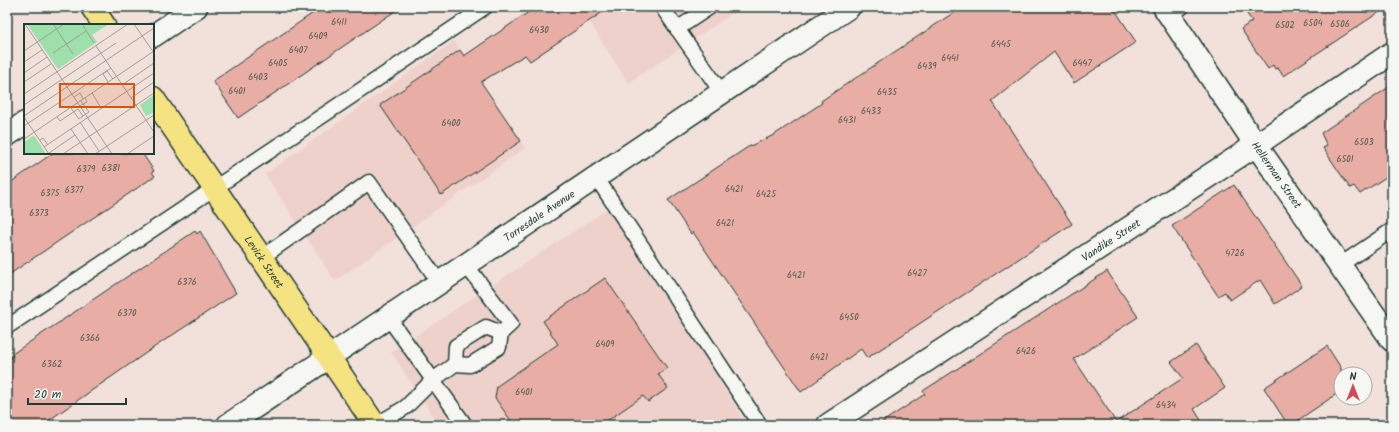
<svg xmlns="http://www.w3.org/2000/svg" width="1399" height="432" font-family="Kalam,sans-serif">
<rect width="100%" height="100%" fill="#f2e0db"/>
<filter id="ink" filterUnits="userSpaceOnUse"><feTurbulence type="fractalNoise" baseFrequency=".025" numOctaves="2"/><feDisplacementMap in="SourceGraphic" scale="8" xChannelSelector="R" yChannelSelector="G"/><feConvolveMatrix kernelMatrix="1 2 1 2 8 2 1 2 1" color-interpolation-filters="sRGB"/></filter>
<g filter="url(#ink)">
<!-- built -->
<g fill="#efd1cb">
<polygon points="580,7 742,7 628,83"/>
<polygon points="454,41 525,148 335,281 265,174"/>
<polygon points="612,206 747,425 439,425 391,352"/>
</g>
<!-- building -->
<g fill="#e8aea5" stroke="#1f3d34">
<polygon points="322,7 401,7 238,118 213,81"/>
<polygon points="536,7 610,7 530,61 525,55 481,82 521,141 441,195 380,105 460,50 464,56"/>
<polygon points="962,7 1113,7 1136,42 1074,83 1054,52 992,101 1072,224 867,358 861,349 801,392 693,232 691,234 668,200 748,147 774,135 822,103 821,101"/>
<polygon points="1242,7 1387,7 1283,76 1278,68 1275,69 1273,65 1268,69 1241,29 1252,21"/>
<polygon points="1392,85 1392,173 1360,194 1354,186 1350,188 1323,148 1327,146 1321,133"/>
<polygon points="53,153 142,153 154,171 152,172 155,176 7,276 7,185"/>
<polygon points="1234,185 1302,286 1275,304 1260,280 1230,300 1225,292 1218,296 1172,226"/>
<polygon points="195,231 197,234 200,231 236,293 156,346 42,425 7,425 7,360 13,356 12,354"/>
<polygon points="1107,271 1138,317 1074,359 1116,422 1183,378 1171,362 1196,345 1225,388 1194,409 1204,425 878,425 925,394 923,391"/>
<polygon points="605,278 667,368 658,374 668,388 648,402 643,396 601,425 514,425 495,398 497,386 558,344 543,321"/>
<polygon points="1327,346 1341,368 1341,391 1291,425 1288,425 1264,388"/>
</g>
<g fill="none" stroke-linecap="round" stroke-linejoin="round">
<defs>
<g id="lane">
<polyline points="662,7 722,93"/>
<polyline points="1170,16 1182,7"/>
<polyline points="677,29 710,7"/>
<polyline points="596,177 760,425"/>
<polyline points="261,258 369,182 439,282"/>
<polyline points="1340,265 1392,230"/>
<polyline points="388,317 433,380 455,364 470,365 499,347 501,333 511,324 466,265"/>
<polyline points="7,327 485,7"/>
<polyline points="455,364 456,346 486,327 501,333"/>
<polyline points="376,425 406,407 433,380 465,425"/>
</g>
<g id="street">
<path id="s1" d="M1164,7L1256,145L1392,340"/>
<polyline points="153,36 196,7"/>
<polyline points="7,135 25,123"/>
<path id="s2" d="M828,425L1256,145L1392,53"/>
</g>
<g id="secondary">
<path id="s3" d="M228,425L849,7"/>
</g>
<g id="highway">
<polyline points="92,7 104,25"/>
<path id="s4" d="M153,98L375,425"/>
</g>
</defs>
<!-- lane casing -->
<use href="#lane" stroke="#1f3d34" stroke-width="17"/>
<!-- street casing -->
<use href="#street" stroke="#1f3d34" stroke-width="25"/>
<!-- secondary casing -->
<use href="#secondary" stroke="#1f3d34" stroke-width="25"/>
<!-- highway casing -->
<use href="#highway" stroke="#1f3d34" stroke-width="25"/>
<!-- lane -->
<use href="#lane" stroke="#f6f6f2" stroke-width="14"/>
<!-- street -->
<use href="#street" stroke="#f6f6f2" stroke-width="22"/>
<!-- secondary -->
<use href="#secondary" stroke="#f6f6f2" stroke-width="22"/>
<!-- highway -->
<use href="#highway" stroke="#f5e381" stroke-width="22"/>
</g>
</g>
<g text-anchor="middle" stroke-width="4" stroke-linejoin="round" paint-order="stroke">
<!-- number labels -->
<g font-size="9" fill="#515950">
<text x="339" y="25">6411</text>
<text x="1313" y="26">6504</text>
<text x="1340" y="27">6506</text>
<text x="1285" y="28">6502</text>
<text x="539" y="33">6430</text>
<text x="318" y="39">6409</text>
<text x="1001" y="47">6445</text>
<text x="298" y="53">6407</text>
<text x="950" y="61">6441</text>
<text x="278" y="66">6405</text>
<text x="1082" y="66">6447</text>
<text x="927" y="69">6439</text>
<text x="258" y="80">6403</text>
<text x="237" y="94">6401</text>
<text x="887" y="95">6435</text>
<text x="871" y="114">6433</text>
<text x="847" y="123">6431</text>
<text x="451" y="126">6400</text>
<text x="1364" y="145">6503</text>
<text x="1345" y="162">6501</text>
<text x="111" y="171">6381</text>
<text x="86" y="172">6379</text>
<text x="734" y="192">6421</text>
<text x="74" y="193">6377</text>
<text x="50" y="196">6375</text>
<text x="766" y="197">6425</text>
<text x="39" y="216">6373</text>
<text x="725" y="226">6421</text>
<text x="1235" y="256">4726</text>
<text x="917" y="276">6427</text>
<text x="796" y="278">6421</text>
<text x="187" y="285">6376</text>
<text x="127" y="316">6370</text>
<text x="849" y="320">6450</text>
<text x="90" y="341">6366</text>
<text x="605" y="347">6409</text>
<text x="1026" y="354">6426</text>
<text x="819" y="360">6421</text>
<text x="52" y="367">6362</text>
<text x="524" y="395">6401</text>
<text x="1166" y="408">6434</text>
</g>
<!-- street labels -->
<g font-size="11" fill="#1f3d34" stroke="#f6f6f2">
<text dy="4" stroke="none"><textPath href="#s1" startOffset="202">Hellerman Street</textPath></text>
<text dy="4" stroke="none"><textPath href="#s3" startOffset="375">Torresdale Avenue</textPath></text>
<text dy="4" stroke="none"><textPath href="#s2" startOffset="338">Vandike Street</textPath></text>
<text dy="4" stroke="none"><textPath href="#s4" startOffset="198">Levick Street</textPath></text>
</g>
</g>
<!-- overview -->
<g transform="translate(24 24)">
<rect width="130" height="130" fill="#f2e0db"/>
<path d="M3,0H85L68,11L73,18L34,45ZM130,71V88L122,92L116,81ZM9,112L11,113L22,130H0V118Z" fill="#9de0ab"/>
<path fill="none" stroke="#9e9f98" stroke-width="1" d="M1,0L88,130M29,0L49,30M58,0L70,19M110,0L130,29M72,22L130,108M0,27L40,0M29,29L62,7M0,38L18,26M0,49L23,33M0,58L27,40M84,58L79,50L83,47L89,55M98,61L130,39M68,69L77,84M0,70L104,0M50,73L56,69L59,75M107,74L130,58M57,77L59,80L63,78L61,74M0,81L92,19M47,84L55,95L59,92M0,92L130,4M0,93L25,130M33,93L36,97L54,85L59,92L65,88L59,80L56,82M56,98L75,127M0,102L87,44M47,105L64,130M0,115L130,27M16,116L19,114L24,121M20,123L130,49M25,129L51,111M39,130L130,69M71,130L130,91M103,130L130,112"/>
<path fill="#d45610" fill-opacity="0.15" stroke="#d45610" stroke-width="2" d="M36,60H110V83H36Z"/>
<rect width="130" height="130" fill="none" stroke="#1f3d34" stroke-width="2"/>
</g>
<!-- margin -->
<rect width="1399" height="432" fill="none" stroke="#f6f6f2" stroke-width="24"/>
<rect x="12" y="12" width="1375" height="408" fill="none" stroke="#1f3d34" stroke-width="1.5" filter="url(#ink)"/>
<!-- north arrow -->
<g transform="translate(1353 386)"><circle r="19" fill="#f6f6f2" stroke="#a0aca6"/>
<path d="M0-3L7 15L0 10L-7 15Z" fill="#d1495b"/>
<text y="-6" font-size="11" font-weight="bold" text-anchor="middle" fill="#1f3d34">N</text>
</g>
<!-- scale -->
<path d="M28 398v6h98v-6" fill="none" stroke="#1f3d34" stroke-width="2"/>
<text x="34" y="398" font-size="12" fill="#1f3d34" stroke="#f6f6f2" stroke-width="3" paint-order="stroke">20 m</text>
</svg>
